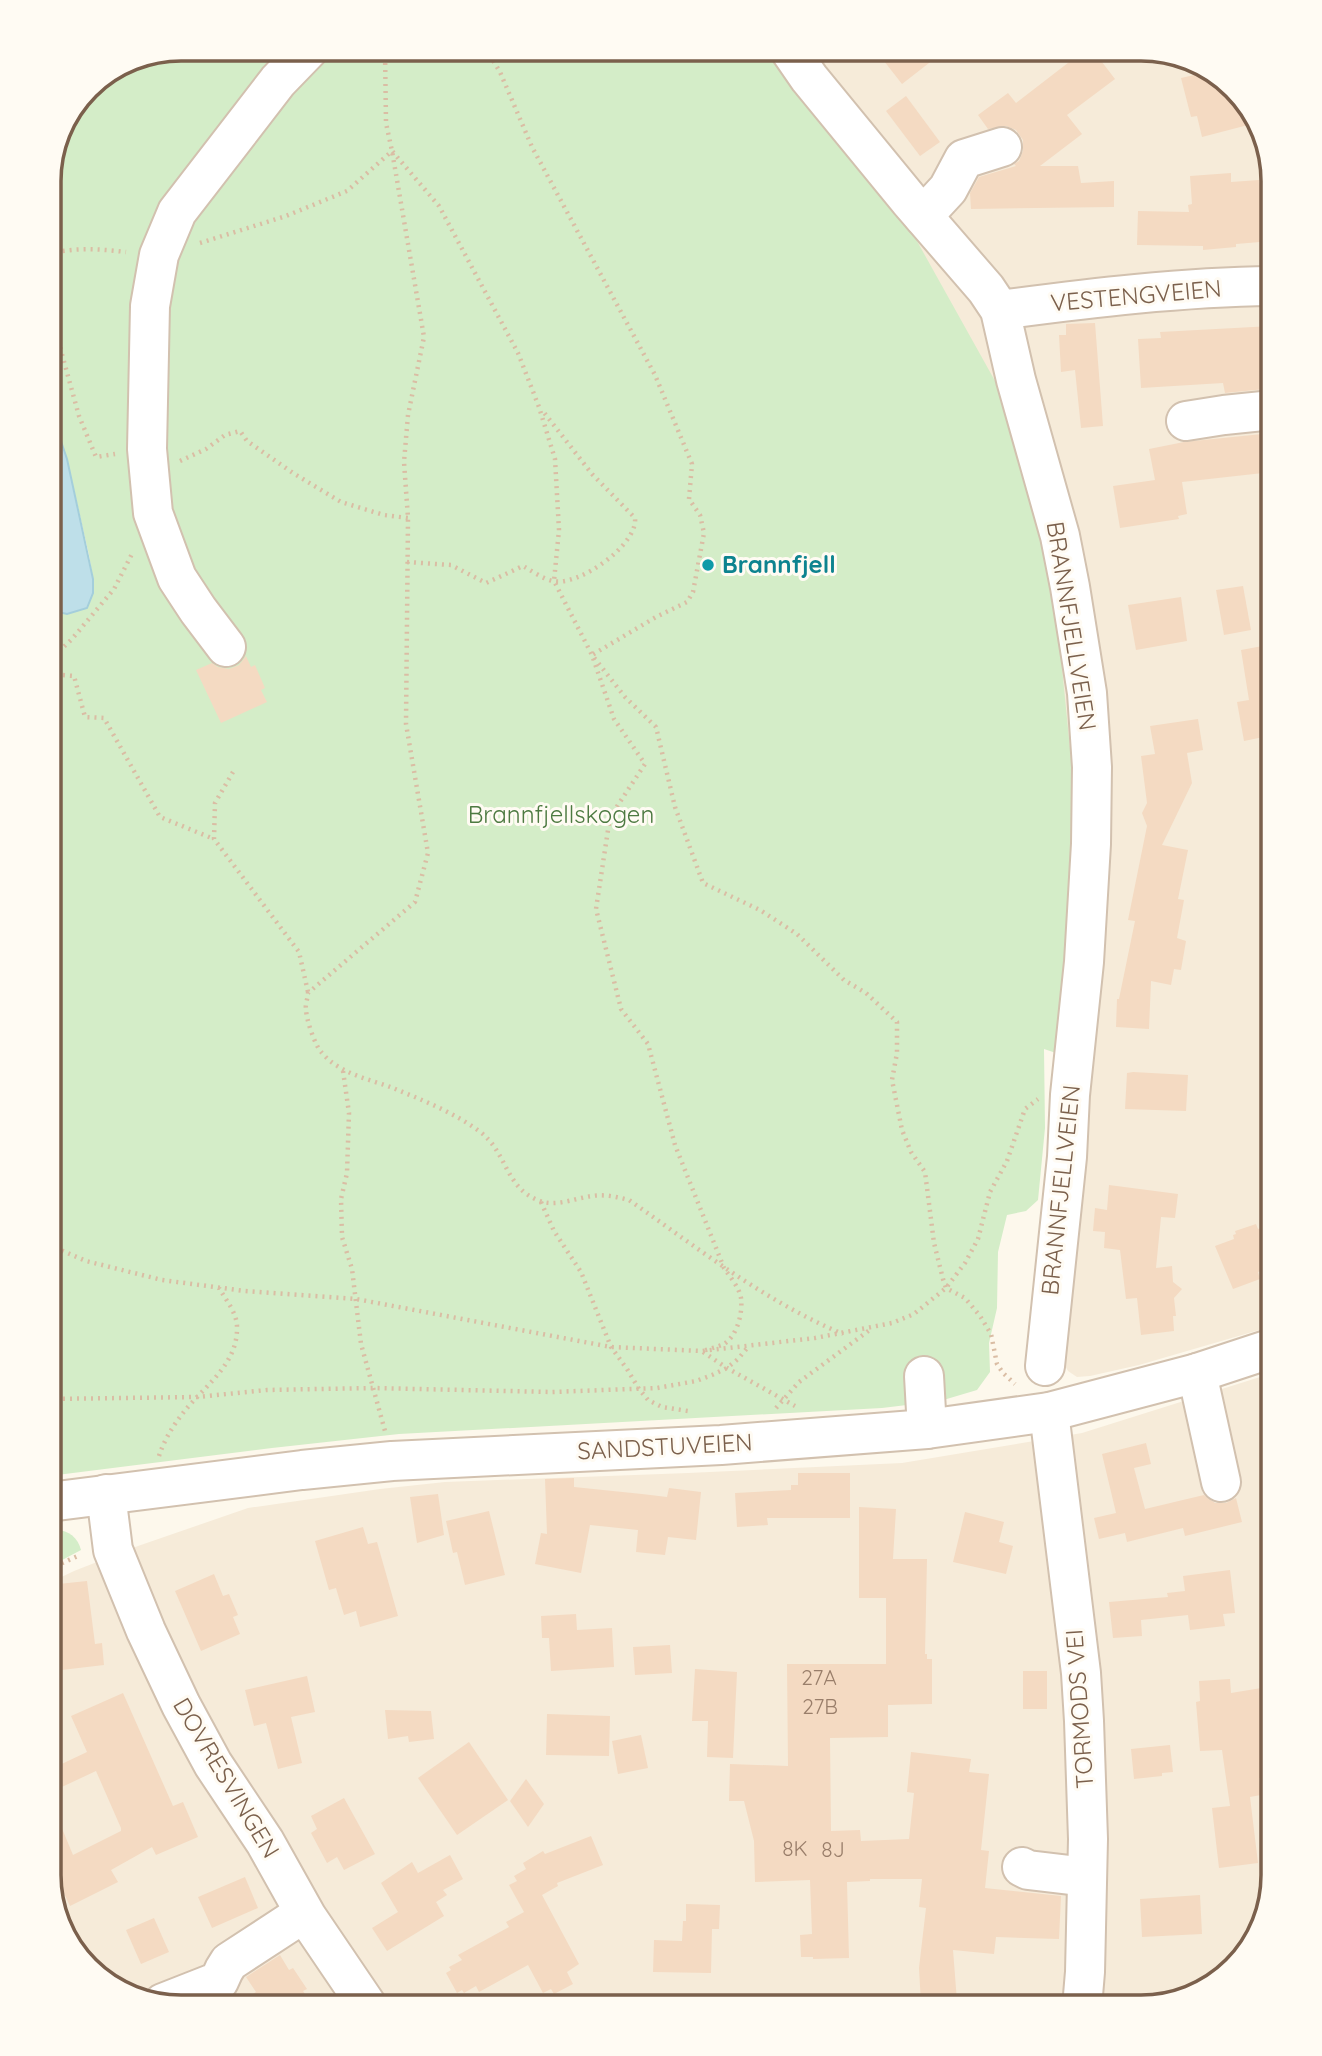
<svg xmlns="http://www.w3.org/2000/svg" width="1322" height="2056" font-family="Quicksand,sans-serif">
<rect width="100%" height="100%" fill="#fdf8ec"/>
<!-- residential -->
<g fill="#f6ebd9">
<polygon points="768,49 1150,49 1215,72 1259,122 1273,181 1273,1326 1139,1365 1090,1376 1077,1377 1068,1371 1063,1362 1088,1048"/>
<polygon points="1273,1373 1273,1875 1255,1941 1200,1993 1141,2007 173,2007 108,1985 63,1934 49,1875 49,1583 74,1571 138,1546 248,1508 380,1489 445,1482 688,1473 902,1463 1082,1433"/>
</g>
<!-- green -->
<g fill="#d4edc8">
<polygon points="181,49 796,49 855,130 1009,406 1053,577 1075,799 1062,1055 1044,1049 1045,1128 1038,1200 1026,1211 1007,1215 998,1252 997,1308 989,1343 990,1372 977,1390 940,1401 882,1408 399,1434 272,1448 49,1476 49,610 67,614 93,593 93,579 89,555 67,459 49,406 49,173 88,87 131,59"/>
<path d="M56,1530C69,1530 78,1538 81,1550L49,1567V1532Z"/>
</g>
<!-- water -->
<polygon fill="#bedfe9" stroke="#a4cedb" stroke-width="2" points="49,406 67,459 93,579 93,593 87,608 67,614 49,610"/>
<!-- building -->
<g fill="#f4dac2">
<polygon points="899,49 947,49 902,84 884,61"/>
<polygon points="1086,49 1092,49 1115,79 1067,115 1082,134 1040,166 1078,166 1081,183 1114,181 1114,207 971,209 970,193 979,177 1016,166 1014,164 1019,161 1023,151 1023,140 1016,130 1006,126 988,129 978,115 1008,93 1016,103"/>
<polygon points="1212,71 1243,104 1248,125 1202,137 1197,116 1191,117 1181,78"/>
<polygon points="906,96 940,142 920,156 886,111"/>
<polygon points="1231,173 1231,182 1259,180 1260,185 1273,184 1273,241 1236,244 1236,247 1203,250 1203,246 1137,245 1138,211 1189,212 1188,205 1192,204 1190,176"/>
<polygon points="1095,323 1103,426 1081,428 1075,370 1061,372 1059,335 1066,335 1066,324"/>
<polygon points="1273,326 1273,380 1264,380 1265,389 1225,393 1223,383 1141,388 1138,339 1161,338 1160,332"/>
<polygon points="1273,433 1273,472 1182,482 1187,514 1178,516 1179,519 1120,528 1113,486 1155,480 1149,449 1184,442"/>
<polygon points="1243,586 1251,630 1224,635 1216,590"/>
<polygon points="1181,597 1187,641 1136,650 1128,605"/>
<polygon points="1273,644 1273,735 1244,741 1237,702 1249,700 1241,650"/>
<polygon points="246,656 251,667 255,665 265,688 261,690 267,702 221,723 196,670 212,663 218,667 229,669 239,665"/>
<polygon points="1198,719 1203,750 1187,753 1192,783 1162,845 1188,850 1178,899 1184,900 1177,938 1186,941 1181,970 1174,969 1171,985 1151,981 1149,1029 1116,1027 1117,999 1119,999 1135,921 1128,920 1147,826 1142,813 1147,803 1141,756 1155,754 1150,726"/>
<polygon points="1133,1072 1188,1075 1186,1111 1125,1109 1127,1073"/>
<polygon points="1109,1185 1178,1194 1175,1218 1161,1217 1156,1268 1172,1266 1173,1282 1182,1289 1174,1298 1176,1316 1173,1316 1174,1331 1141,1335 1137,1298 1126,1299 1120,1250 1104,1248 1105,1232 1093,1231 1095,1208 1107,1210"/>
<polygon points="1256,1224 1258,1229 1267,1226 1273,1243 1273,1249 1266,1252 1272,1267 1258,1272 1260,1279 1233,1289 1215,1246 1234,1239 1233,1235 1236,1234 1235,1231"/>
<polygon points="1146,1443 1151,1464 1134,1468 1145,1509 1204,1495 1215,1503 1226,1503 1236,1498 1242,1522 1185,1536 1183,1528 1127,1542 1125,1533 1099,1539 1094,1518 1116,1513 1102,1454"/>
<polygon points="798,1473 850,1473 850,1518 767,1518 768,1525 737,1527 735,1493 791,1490 791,1485 798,1485"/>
<polygon points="574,1478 574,1487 642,1494 667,1497 669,1488 701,1492 696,1540 668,1537 665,1555 636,1552 638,1530 590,1525 581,1573 535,1564 541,1533 547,1534 545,1479"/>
<polygon points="438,1494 444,1535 417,1543 410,1497"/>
<polygon points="859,1507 896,1509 893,1559 927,1559 925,1654 927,1654 927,1659 932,1659 932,1704 888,1705 888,1737 830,1738 831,1831 860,1830 861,1841 909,1839 914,1793 907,1792 911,1752 971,1759 969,1772 989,1774 981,1850 989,1851 985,1888 1061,1896 1059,1939 996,1937 994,1954 953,1950 957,2001 921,2004 919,1968 926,1908 919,1907 922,1879 870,1879 870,1881 847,1882 849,1958 813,1959 813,1957 801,1957 800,1935 812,1934 810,1880 755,1882 754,1841 744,1801 729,1801 730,1764 788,1766 787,1664 886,1664 886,1598 859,1598"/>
<polygon points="489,1511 505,1575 465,1585 457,1552 453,1553 446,1521"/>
<polygon points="965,1512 1004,1522 999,1542 1013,1546 1006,1574 953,1562"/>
<polygon points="363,1527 368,1544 377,1542 398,1616 360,1627 356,1611 344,1615 336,1588 329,1590 315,1541"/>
<polygon points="1230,1570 1235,1613 1223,1614 1225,1626 1190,1630 1188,1615 1141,1620 1142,1636 1113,1638 1109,1602 1168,1597 1167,1593 1185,1591 1183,1576"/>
<polygon points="214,1574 223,1596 229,1594 238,1615 233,1617 240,1634 201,1651 175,1591"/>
<polygon points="87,1581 95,1644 102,1643 104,1665 53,1671 51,1647 49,1647 49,1585"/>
<polygon points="576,1614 577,1630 612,1628 614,1667 551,1671 549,1638 542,1638 541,1616"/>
<polygon points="670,1645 672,1673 635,1675 633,1647"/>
<polygon points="695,1669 737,1672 733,1758 707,1757 708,1721 692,1721"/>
<rect x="1023" y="1671" width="24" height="38"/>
<polygon points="307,1676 315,1712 291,1717 302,1763 278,1769 266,1723 254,1726 245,1690"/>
<polygon points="1230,1679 1231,1693 1273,1686 1273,1777 1259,1778 1261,1795 1250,1797 1258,1863 1219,1868 1212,1808 1230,1806 1222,1750 1200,1751 1196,1702 1200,1701 1199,1681"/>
<polygon points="123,1693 173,1806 183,1802 198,1837 156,1855 152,1847 111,1870 118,1882 70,1906 58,1881 51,1884 49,1875 49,1797 73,1855 121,1831 121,1828 96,1771 49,1793 49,1770 87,1752 71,1716"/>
<polygon points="385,1710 431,1711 434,1739 409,1742 408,1736 388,1739"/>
<polygon points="547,1714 610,1716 609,1756 546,1755"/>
<polygon points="641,1735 648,1768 618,1774 612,1741"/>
<polygon points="469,1742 508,1800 457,1835 418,1778"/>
<polygon points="1170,1745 1173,1772 1162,1773 1162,1776 1134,1779 1131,1749"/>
<polygon points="526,1779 544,1804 528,1827 510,1801"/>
<polygon points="344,1798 375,1854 344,1870 337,1857 327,1863 311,1833 317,1829 311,1816"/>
<polygon points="591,1836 603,1865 557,1883 558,1886 542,1895 579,1964 567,1972 573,1984 554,1994 551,1989 543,1993 528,1965 479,1992 476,1986 464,1993 462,1990 457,1993 446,1973 451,1970 449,1967 462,1960 458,1955 509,1927 506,1922 524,1912 509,1885 517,1881 514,1876 526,1869 523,1863 543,1851 545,1854"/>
<polygon points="450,1855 463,1879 443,1890 447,1895 436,1902 444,1916 387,1951 372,1928 398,1912 381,1883 412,1862 418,1873"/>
<polygon points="245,1877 258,1908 212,1928 198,1897"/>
<polygon points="1200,1895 1202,1934 1142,1937 1140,1899"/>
<polygon points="686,1904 720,1905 719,1929 712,1929 711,1973 653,1972 654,1940 682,1941 683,1921 686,1921"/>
<polygon points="154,1918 169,1952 141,1964 126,1930"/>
<polygon points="280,1955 289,1970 293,1968 307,1989 303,1991 314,2007 232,2007 256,1992 246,1977"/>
</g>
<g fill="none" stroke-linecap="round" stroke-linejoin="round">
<defs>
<g id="minor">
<polyline points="789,49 809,78 909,200 986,289 1000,310 1016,380 1060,536 1070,587 1087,693 1092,767 1091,844 1084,962 1070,1095 1067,1157 1045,1366"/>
<polyline points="923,216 948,189 964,159 1002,147"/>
<path d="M1000,310C1090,298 1182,287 1273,286"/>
<polyline points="1186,421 1224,415 1273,410"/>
<polyline points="226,647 198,610 177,578 153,513 147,449 150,306 159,255 177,212 278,81 309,49"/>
<polyline points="1197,1373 1221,1482"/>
<polyline points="924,1376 927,1429"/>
<polyline points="1049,1412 1081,1673 1084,1721 1088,1839 1085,1972 1082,2007"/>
<polyline points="106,1494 113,1550 146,1631 181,1705 213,1764 265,1842 307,1917 368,2007"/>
<polyline points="49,1502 302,1470 392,1461 721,1445 927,1429 1049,1412 1197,1373 1273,1348"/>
<polyline points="1022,1867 1028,1870 1087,1877"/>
<polyline points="163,2003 219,1981 224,1970 229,1962 304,1913"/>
</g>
</defs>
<!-- minor casing -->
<use href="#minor" stroke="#d2c1af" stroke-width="42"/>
<!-- path -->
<g stroke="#dabda4" stroke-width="4.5" stroke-dasharray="2 5" stroke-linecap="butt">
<path d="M385,49L386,123L392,151L424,337L408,415L404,462L408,518L406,724L428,853L415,902L308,993C308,998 305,1004 306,1009C306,1019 315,1046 322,1053C340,1074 369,1079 393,1088C422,1100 453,1112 479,1131C508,1152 504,1188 540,1201C556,1207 576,1198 592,1196C605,1194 617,1197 629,1200C698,1248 764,1301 843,1334"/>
<polyline points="486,49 500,72 532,147 655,375 692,464 689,499 700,515 704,533 693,592 687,602 656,617 592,655 625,697 656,727 675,807 703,883 760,910 797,934 844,980 866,993 897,1022 897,1053 892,1080 902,1130 911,1152 925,1172 934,1243 943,1279 946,1288 965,1298 980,1316 991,1334 997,1364 1003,1373 1015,1384"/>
<path d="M200,243L286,216L347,191L392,151L439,206L518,353L539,407L555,459L559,530L554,581L592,655L614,719L645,764L610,817L596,909L621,1009L648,1044L675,1145L724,1268C730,1277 739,1287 741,1298C743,1313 737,1336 724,1344C717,1347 709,1349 702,1351"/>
<path d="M49,254C74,247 101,249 126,252"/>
<polyline points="49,307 79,416 96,457 115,454"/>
<polyline points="49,337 57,334"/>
<polyline points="180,461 206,449 225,435 240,431 247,441 293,473 341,502 384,515 408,518"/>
<path d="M407,562L451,565L486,583L523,566C532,571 543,579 553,581C578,587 638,545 635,518L592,474L542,410"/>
<polyline points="49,661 72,639 114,589 133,552"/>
<polyline points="49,674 74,676 85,717 104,718 160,817 214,839"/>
<polyline points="233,772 215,803 214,839 299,952 308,992"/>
<polyline points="343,1071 349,1113 347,1173 341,1199 342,1237 352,1269 361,1344 385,1431"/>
<polyline points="541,1202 554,1231 581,1272 611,1347 627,1369 639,1389 648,1400 662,1407 688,1411"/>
<polyline points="49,1245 86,1261 162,1280 245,1291 356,1299 611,1347 702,1351 815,1338 892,1323 914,1314 946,1288 965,1263 978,1239 990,1192 1007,1161 1025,1109 1038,1099"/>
<polyline points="703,1352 727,1368 795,1406"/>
<polyline points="49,1399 197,1397 267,1390 373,1388 552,1392 657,1388 696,1381 712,1375 727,1368 738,1359 748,1347"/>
<polyline points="776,1408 799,1382 871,1329"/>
<path d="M159,1456C164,1440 173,1426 183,1413C203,1387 238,1365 237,1327C237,1313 226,1300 219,1288"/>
<polyline points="49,1569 80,1555"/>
</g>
<!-- minor -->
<use href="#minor" stroke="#fff" stroke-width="38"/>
</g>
<!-- markers -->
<circle fill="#0f9aa8" stroke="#fffbf3" stroke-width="2.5" cx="708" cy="565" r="7"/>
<g text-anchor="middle" stroke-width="6" stroke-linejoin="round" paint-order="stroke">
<!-- number labels -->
<g font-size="21" fill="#997e6a">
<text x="819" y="1685">27A</text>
<text x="820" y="1714">27B</text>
<text x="795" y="1856">8K</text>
<text x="833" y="1857">8J</text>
</g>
<!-- street labels -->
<g font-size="24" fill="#7b604c" stroke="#fffbf3">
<text transform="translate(1136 296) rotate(-5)" y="8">VESTENGVEIEN</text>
<text transform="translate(1071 626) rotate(81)" y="8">BRANNFJELLVEIEN</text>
<text transform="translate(1061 1190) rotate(-84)" y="8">BRANNFJELLVEIEN</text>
<text transform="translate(665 1447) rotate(-3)" y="8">SANDSTUVEIEN</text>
<text transform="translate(1080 1709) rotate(-94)" y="8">TORMODS VEI</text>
<text transform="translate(226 1778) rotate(59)" y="8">DOVRESVINGEN</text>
</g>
<!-- culture labels -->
<g font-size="24" font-weight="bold" fill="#0d838f" stroke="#fffbf3" text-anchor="start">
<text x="722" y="573">Brannfjell</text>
</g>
<!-- park labels -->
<g font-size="24" fill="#4d7a41" stroke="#fffbf3">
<text x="561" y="823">Brannfjellskogen</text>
</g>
</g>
<!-- crop -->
<path d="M0 0H1322V2056H0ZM181 61H1141A120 120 0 0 1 1261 181V1875A120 120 0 0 1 1141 1995H181A120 120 0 0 1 61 1875V181A120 120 0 0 1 181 61Z" fill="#fffbf3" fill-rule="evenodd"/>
<path fill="none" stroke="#7b604c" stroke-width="3.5" d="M181 61H1141A120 120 0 0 1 1261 181V1875A120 120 0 0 1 1141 1995H181A120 120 0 0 1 61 1875V181A120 120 0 0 1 181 61Z"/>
</svg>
